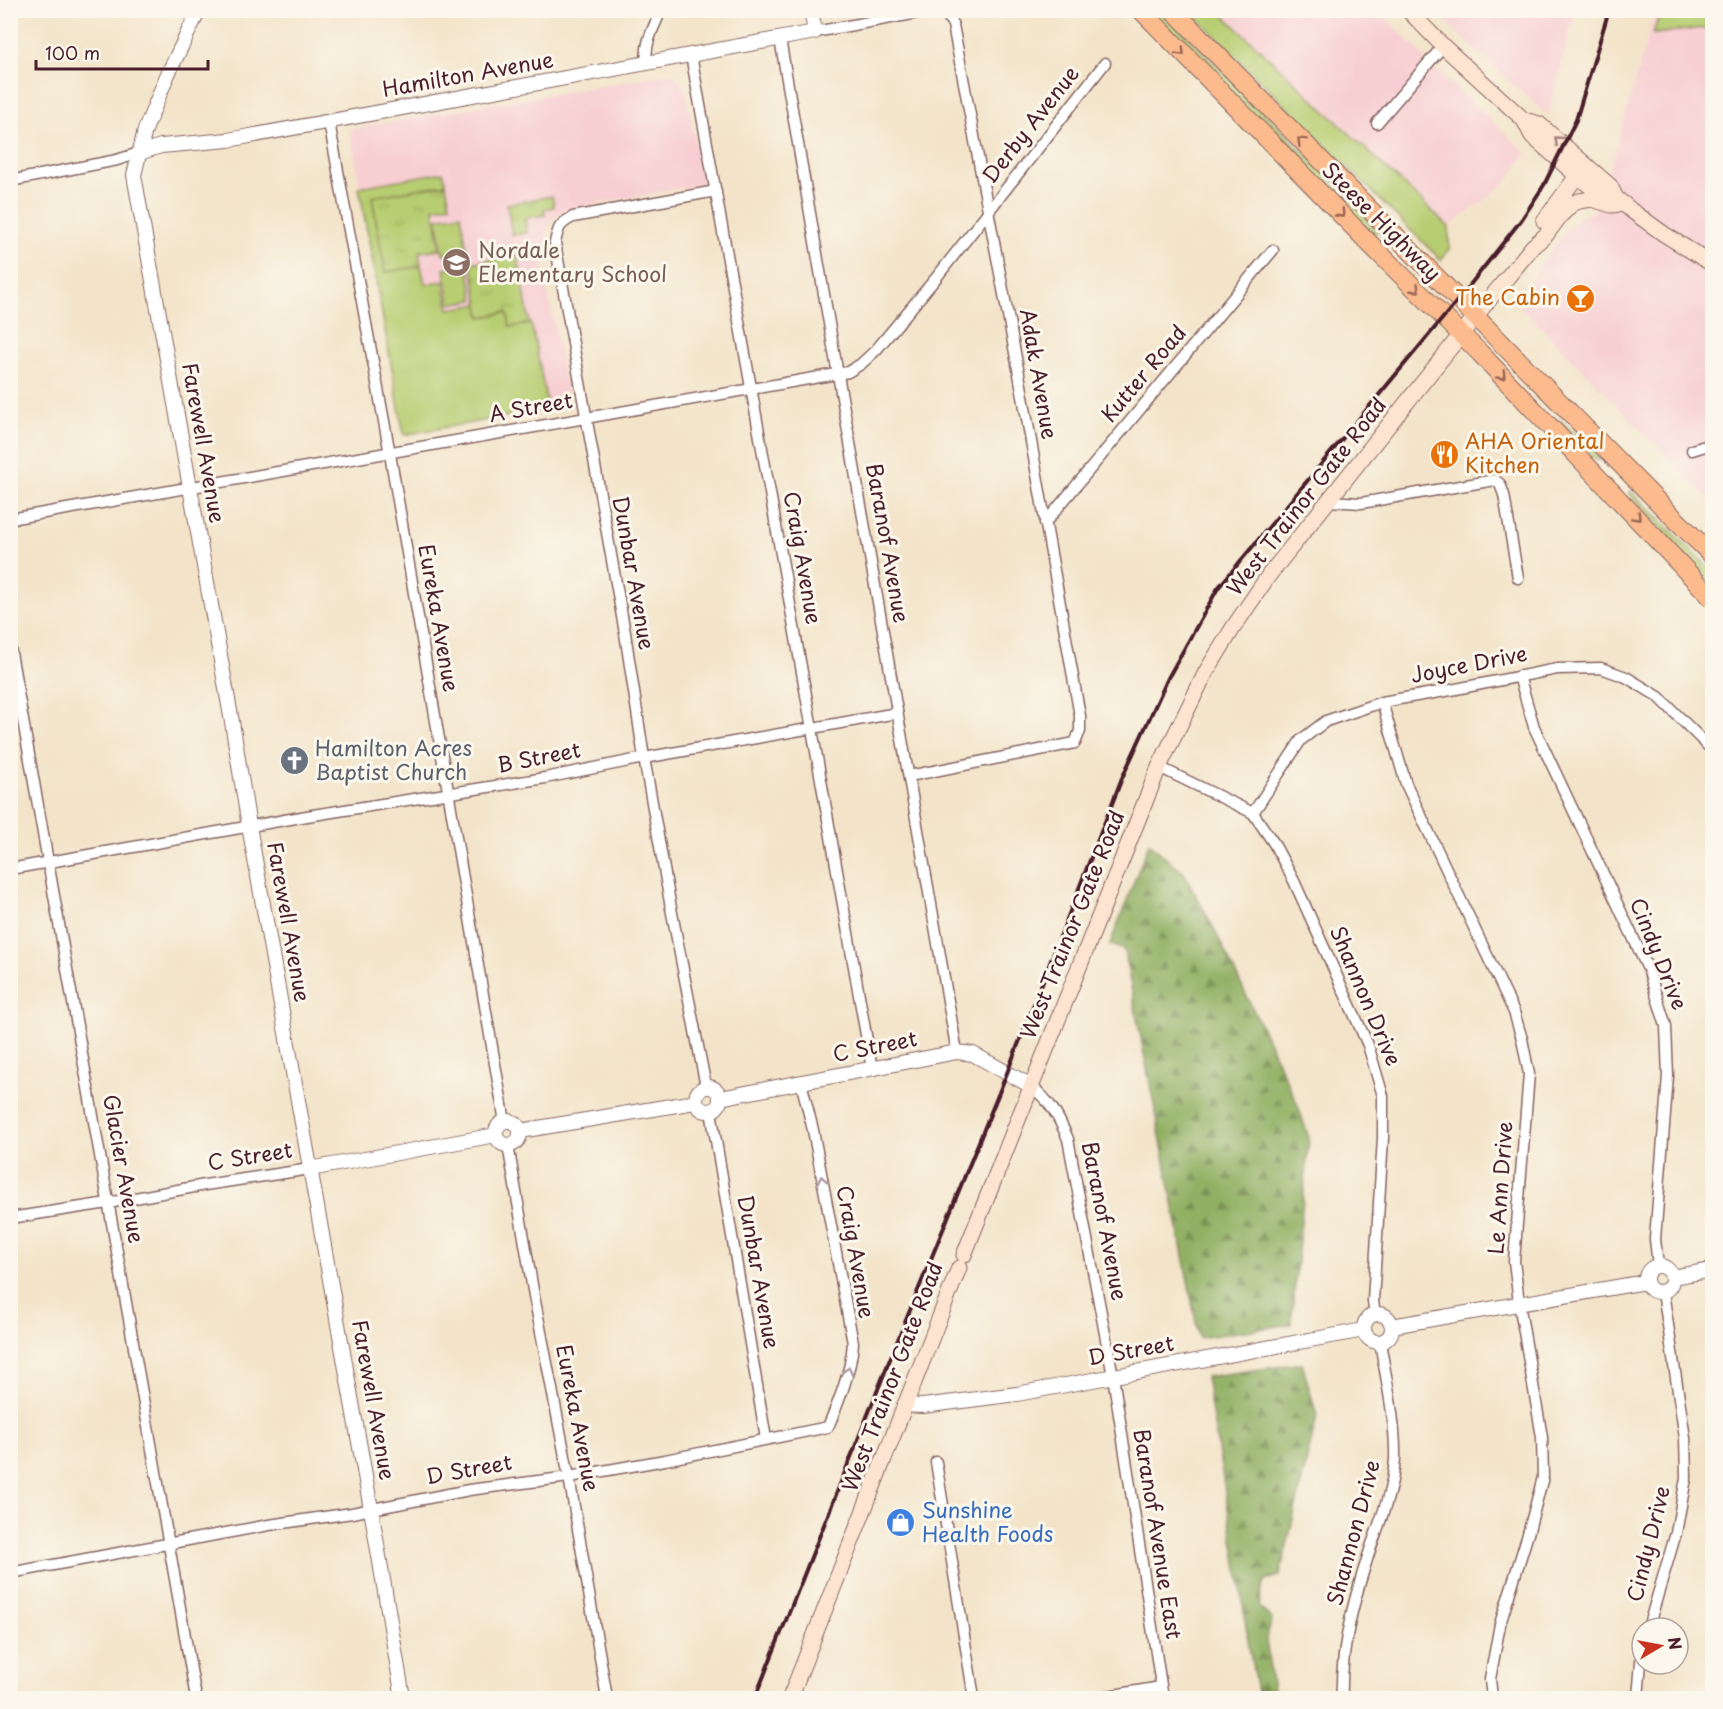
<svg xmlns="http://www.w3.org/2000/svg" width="1723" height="1709" font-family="'Playpen Sans',sans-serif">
<defs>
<pattern id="forest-firs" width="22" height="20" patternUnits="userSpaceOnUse" patternTransform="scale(1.5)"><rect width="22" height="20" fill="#91b063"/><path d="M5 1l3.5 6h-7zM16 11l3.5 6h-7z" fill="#788f52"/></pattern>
<pattern id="park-tufts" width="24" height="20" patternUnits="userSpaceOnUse" patternTransform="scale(1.5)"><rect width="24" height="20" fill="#b7cd71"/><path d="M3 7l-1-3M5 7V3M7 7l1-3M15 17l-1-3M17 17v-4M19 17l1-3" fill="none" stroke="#9fb062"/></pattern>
</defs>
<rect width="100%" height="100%" fill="#fbf7ec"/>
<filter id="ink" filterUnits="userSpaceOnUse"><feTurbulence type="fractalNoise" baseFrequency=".0167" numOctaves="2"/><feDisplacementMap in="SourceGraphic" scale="12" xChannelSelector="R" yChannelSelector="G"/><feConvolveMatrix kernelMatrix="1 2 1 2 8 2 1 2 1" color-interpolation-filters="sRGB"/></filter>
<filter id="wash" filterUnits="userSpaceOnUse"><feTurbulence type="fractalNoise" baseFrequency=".008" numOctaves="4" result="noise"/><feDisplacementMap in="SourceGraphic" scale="24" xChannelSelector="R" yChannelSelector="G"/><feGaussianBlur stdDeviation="1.35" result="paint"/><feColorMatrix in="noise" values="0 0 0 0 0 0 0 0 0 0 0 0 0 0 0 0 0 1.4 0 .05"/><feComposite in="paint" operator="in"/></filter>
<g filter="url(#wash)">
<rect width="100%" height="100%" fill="#f3e4c9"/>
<!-- built -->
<g fill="#f7cfd2">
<polygon points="1219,11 1379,11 1442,75 1527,153 1505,184 1449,227"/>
<polygon points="1438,11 1575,11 1548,116 1450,26"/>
<polygon points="1655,11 1712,11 1712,502 1517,303 1541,264 1567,229 1581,215 1593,213 1613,158"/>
<polygon points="673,73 686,91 703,184 565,210 552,219 547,229 545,237 549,238 550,250 540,252 570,406 404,435 350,129"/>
</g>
<!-- grass -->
<g fill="#b7cd71" stroke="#80764e" stroke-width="1.5">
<polygon points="1661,10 1712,11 1712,27 1653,34"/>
<polygon points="1152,11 1162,11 1312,161 1378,230 1375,234 1350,212"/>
<polygon points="1190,11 1219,11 1449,227 1449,249 1441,260"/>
<polygon points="443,172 446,184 372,197 386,272 421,266 425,284 443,281 449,309 479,304 481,317 508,312 510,327 530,324 532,327 548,409 404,435 359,187"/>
<polygon points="461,214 467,250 443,254 437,218"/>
<polygon points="468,265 474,300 450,304 444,269"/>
<polygon points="1558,419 1586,440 1597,451 1596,452 1600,457 1597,461 1591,456 1556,420"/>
<polygon points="1631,491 1712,571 1712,583 1629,494"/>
</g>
<!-- forest -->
<g fill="url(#forest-firs)" stroke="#6e6847" stroke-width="1.5">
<polygon points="1149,843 1184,873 1215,931 1265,1034 1297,1103 1309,1138 1291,1324 1199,1338 1124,950 1110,944"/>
<polygon points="1302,1363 1317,1416 1280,1575 1263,1582 1259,1607 1272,1619 1266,1640 1274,1698 1258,1698 1247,1635 1241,1587 1206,1377"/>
</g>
<!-- park -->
<g fill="url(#park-tufts)" stroke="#80764e" stroke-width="1.5">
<polygon points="446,184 450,205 434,208 440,249 419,252 421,266 385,272 372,197"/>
<polygon points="552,196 554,207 544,209 545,215 525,218 527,233 512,235 507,204"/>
<polygon points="517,254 530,324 510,327 507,312 481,317 471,263"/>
</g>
</g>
<g filter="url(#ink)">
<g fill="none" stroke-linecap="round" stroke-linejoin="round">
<defs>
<g id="minor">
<polyline points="815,32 934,10"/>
<path d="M780,39C837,377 899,714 957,1052"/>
<polyline points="691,55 785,576 872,1069"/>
<path d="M647,64C644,43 653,30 661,10"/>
<polyline points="329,122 390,454 505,1122"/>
<polyline points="1377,123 1443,46"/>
<polyline points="10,181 117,160 139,153"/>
<polyline points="1692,450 1712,444"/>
<polyline points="1329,501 1361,503 1495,480 1500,484 1504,495 1518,578"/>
<polyline points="10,519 848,372 861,364 876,350 936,278 1105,63"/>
<polyline points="1045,523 1273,250"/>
<polyline points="10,647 196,1698"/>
<polyline points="1519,676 1534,727 1648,969 1666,1026 1668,1076 1655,1239 1658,1266"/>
<polyline points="1382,702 1406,784 1514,1012 1522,1039 1529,1074 1514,1261 1519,1303 1542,1437 1543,1477 1528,1534 1500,1624 1490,1679 1492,1698"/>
<polyline points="1159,767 1253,813 1273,842 1294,881 1368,1045 1383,1096 1383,1138 1373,1301 1375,1315"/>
<polyline points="909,776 1075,743 1080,731 1080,716 1019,374 953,25 946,13 936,10"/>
<polyline points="1253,813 1301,740 1326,721 1382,702 1451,690 1557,669 1601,668 1626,677 1659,697 1712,750"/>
<polyline points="10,869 307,816 545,778 644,758 897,713"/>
<path d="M1031,1086C1051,1102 1058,1116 1068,1139L1113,1376L1163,1698"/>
<path d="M706,1087L671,908L644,758L625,633L555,243C558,228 559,224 573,217L716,191"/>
<polyline points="711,1111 766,1439"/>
<polyline points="508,1145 534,1296 569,1477 607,1698"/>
<polyline points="10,1218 108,1203 205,1185 310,1169"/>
<polyline points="936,1462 974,1698"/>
<path d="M10,1573L269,1525L352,1513L469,1490L569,1477L665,1460L828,1427C839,1401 851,1372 853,1343L813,1130L801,1082"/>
<polyline points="1648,1628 1676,1533 1686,1478 1685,1438 1663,1292"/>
<polyline points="1096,1698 1161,1687"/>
<path d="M1342,1698C1340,1647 1355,1596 1371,1547C1381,1519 1393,1489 1395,1459C1396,1422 1386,1378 1380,1342"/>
<polyline points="1638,1698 1642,1650"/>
</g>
<g id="tertiary">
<polyline points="199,10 167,76 145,130 134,175 232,722 249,826 371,1509 403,1698"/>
<polyline points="139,153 161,146 228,140 815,32 811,10"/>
<circle cx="708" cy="1099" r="12"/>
<polyline points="720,1098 957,1052 973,1054 1031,1086"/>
<circle cx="508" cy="1133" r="12"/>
<polyline points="520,1131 695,1102"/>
<polyline points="310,1169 496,1135"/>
<circle cx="1659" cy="1279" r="13"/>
<polyline points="1672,1277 1712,1270"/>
<circle cx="1378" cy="1328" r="14"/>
<polyline points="1392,1326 1645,1282"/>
<polyline points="904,1405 923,1406 1017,1394 1364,1330"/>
</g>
<g id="secondary">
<polyline points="1408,10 1443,46 1524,120 1532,136 1577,176 1603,196 1612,197"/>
<polyline points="1524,120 1539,124 1610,186 1616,198 1632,211 1664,234 1712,264"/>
<polyline points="1544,221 1577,176"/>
<polyline points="964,1255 1159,767 1206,672 1233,628 1269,575 1475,317 1533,246 1546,235 1560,216 1572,204 1579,201 1592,199 1611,205 1624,204"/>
<polyline points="790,1698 959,1268"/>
</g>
<g id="trunk">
<polyline points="1141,10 1374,248 1480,353 1712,598"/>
<polyline points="1173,10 1666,510 1712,555"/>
</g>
</defs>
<!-- minor casing -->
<use href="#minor" stroke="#856462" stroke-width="13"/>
<!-- tertiary casing -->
<use href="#tertiary" stroke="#856462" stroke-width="16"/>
<!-- secondary casing -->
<use href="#secondary" stroke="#856462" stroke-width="17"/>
<!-- trunk casing -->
<use href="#trunk" stroke="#856462" stroke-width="20"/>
<!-- minor -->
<use href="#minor" stroke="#fff" stroke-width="10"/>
<!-- tertiary -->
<use href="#tertiary" stroke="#fff" stroke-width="14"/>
<!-- secondary -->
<use href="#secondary" stroke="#fde4d1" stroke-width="15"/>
<!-- trunk -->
<use href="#trunk" stroke="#fbbb8d" stroke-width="18"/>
<!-- rail -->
<polyline stroke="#4a1f2b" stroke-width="4" points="755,1698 888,1364 1007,1073 1122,778 1168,678 1218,588 1458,300 1522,219 1544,185 1576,120 1609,10"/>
</g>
<!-- one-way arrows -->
<defs><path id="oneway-chevron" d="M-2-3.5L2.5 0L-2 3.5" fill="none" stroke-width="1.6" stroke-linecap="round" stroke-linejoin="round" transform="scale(1.5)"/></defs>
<g stroke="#9a6557">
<use href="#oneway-chevron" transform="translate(1181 52) rotate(46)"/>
<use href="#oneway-chevron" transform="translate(1301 141) rotate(-135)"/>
<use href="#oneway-chevron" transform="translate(1341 214) rotate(46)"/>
<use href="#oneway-chevron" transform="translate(1416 289) rotate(44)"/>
<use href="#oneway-chevron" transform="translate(1502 376) rotate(46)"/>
<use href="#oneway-chevron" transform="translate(1637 517) rotate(47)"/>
</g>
<use stroke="#a4827e" href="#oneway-chevron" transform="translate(1558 140) rotate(-139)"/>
<g stroke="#ae9aa0">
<use href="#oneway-chevron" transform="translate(822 1180) rotate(-100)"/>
<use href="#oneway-chevron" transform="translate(848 1371) rotate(-74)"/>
</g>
</g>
<!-- icons -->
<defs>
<symbol id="school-disc" viewBox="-11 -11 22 22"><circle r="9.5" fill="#8d6e63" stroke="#fbf7ec"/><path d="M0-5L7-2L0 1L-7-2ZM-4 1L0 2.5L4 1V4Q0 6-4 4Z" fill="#fff"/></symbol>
<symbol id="bar-disc" viewBox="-11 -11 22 22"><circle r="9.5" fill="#e8710a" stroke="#fbf7ec"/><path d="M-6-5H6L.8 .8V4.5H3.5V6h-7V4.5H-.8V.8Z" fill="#fff"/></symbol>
<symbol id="restaurant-disc" viewBox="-11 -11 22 22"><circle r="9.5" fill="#e8710a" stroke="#fbf7ec"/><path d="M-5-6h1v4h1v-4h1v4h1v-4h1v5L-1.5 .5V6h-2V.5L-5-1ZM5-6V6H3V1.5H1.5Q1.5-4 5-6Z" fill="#fff"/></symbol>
<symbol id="church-disc" viewBox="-11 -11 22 22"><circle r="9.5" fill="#6b7280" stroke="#fbf7ec"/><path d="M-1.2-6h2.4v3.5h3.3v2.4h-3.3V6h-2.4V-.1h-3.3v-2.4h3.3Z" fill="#fff"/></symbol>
<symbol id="shop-disc" viewBox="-11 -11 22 22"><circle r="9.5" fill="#3f7fe0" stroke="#fbf7ec"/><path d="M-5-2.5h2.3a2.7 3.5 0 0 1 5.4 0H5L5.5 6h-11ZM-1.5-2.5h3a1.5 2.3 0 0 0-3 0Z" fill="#fff"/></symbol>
</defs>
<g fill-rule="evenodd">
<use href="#school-disc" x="440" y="246" width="33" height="33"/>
<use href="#bar-disc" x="1564" y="282" width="33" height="33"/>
<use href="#restaurant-disc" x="1428" y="438" width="33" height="33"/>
<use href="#church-disc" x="278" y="744" width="33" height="33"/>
<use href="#shop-disc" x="884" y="1506" width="33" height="33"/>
</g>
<g text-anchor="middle" stroke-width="6" stroke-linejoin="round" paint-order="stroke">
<!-- street labels -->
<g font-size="21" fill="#4a1f2b" stroke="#fbf7ec">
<text transform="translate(468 75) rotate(-10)" y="7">Hamilton Avenue</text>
<text transform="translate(1031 125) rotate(-52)" y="7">Derby Avenue</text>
<text transform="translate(1381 222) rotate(45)" y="7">Steese Highway</text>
<text transform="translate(1038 374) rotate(80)" y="7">Adak Avenue</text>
<text transform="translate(1144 374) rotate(-50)" y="7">Kutter Road</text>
<text transform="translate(531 408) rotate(-10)" y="7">A Street</text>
<text transform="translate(203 443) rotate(80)" y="7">Farewell Avenue</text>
<text transform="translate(1307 497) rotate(-52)" y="7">West Trainor Gate Road</text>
<text transform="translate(887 543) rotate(80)" y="7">Baranof Avenue</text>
<text transform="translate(802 558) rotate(80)" y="7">Craig Avenue</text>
<text transform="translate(633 573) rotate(80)" y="7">Dunbar Avenue</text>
<text transform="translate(438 618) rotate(80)" y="7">Eureka Avenue</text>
<text transform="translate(1469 665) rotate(-11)" y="7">Joyce Drive</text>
<text transform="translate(539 758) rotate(-11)" y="7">B Street</text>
<text transform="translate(288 922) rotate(80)" y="7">Farewell Avenue</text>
<text transform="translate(1073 925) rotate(-68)" y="7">West Trainor Gate Road</text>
<text transform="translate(1658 954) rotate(68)" y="7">Cindy Drive</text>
<text transform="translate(1365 996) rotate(67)" y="7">Shannon Drive</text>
<text transform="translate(875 1047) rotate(-11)" y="7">C Street</text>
<text transform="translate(250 1157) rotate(-9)" y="7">C Street</text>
<text transform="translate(123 1169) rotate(80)" y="7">Glacier Avenue</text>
<text transform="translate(1501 1188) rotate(-86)" y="7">Le Ann Drive</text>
<text transform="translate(1104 1221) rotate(79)" y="7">Baranof Avenue</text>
<text transform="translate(855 1252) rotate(80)" y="7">Craig Avenue</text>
<text transform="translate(758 1272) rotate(80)" y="7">Dunbar Avenue</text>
<text transform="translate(1131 1351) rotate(-10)" y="7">D Street</text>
<text transform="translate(893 1377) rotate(-69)" y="7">West Trainor Gate Road</text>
<text transform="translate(373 1400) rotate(80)" y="7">Farewell Avenue</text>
<text transform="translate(577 1418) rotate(79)" y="7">Eureka Avenue</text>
<text transform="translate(469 1470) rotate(-10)" y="7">D Street</text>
<text transform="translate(1354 1533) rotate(-75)" y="7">Shannon Drive</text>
<text transform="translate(1157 1534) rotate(81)" y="7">Baranof Avenue East</text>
<text transform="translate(1649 1544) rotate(-76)" y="7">Cindy Drive</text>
</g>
<!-- education labels -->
<g font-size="21" fill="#785e54" stroke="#fbf7ec" text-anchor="start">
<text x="478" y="258">Nordale<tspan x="478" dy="24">Elementary School</tspan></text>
</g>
<!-- food labels -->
<g font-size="21" fill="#c56008" stroke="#fbf7ec" text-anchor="end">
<text x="1560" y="305">The Cabin</text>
<text x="1465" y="449" text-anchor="start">AHA Oriental<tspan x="1465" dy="24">Kitchen</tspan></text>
</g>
<!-- worship labels -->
<g font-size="21" fill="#5b616d" stroke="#fbf7ec" text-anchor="start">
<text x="315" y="756">Hamilton Acres<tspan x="315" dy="24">Baptist Church</tspan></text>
</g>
<!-- shop labels -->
<g font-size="21" fill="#366cbe" stroke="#fbf7ec" text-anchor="start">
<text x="922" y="1518">Sunshine<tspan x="922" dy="24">Health Foods</tspan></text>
</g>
</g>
<!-- margin -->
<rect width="1723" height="1709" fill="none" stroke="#fbf7ec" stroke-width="36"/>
<!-- north arrow -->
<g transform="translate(1660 1646) rotate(80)"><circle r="28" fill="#fbf7ec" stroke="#b4a19f" stroke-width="1.5"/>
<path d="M0-4.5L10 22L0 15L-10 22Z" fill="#c8321e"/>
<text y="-9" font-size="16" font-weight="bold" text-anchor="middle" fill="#4a1f2b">N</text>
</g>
<!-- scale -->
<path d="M36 60v9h172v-9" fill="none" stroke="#4a1f2b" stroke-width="3"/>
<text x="45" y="60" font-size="18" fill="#4a1f2b" stroke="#fbf7ec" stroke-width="4.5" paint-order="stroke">100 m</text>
</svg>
